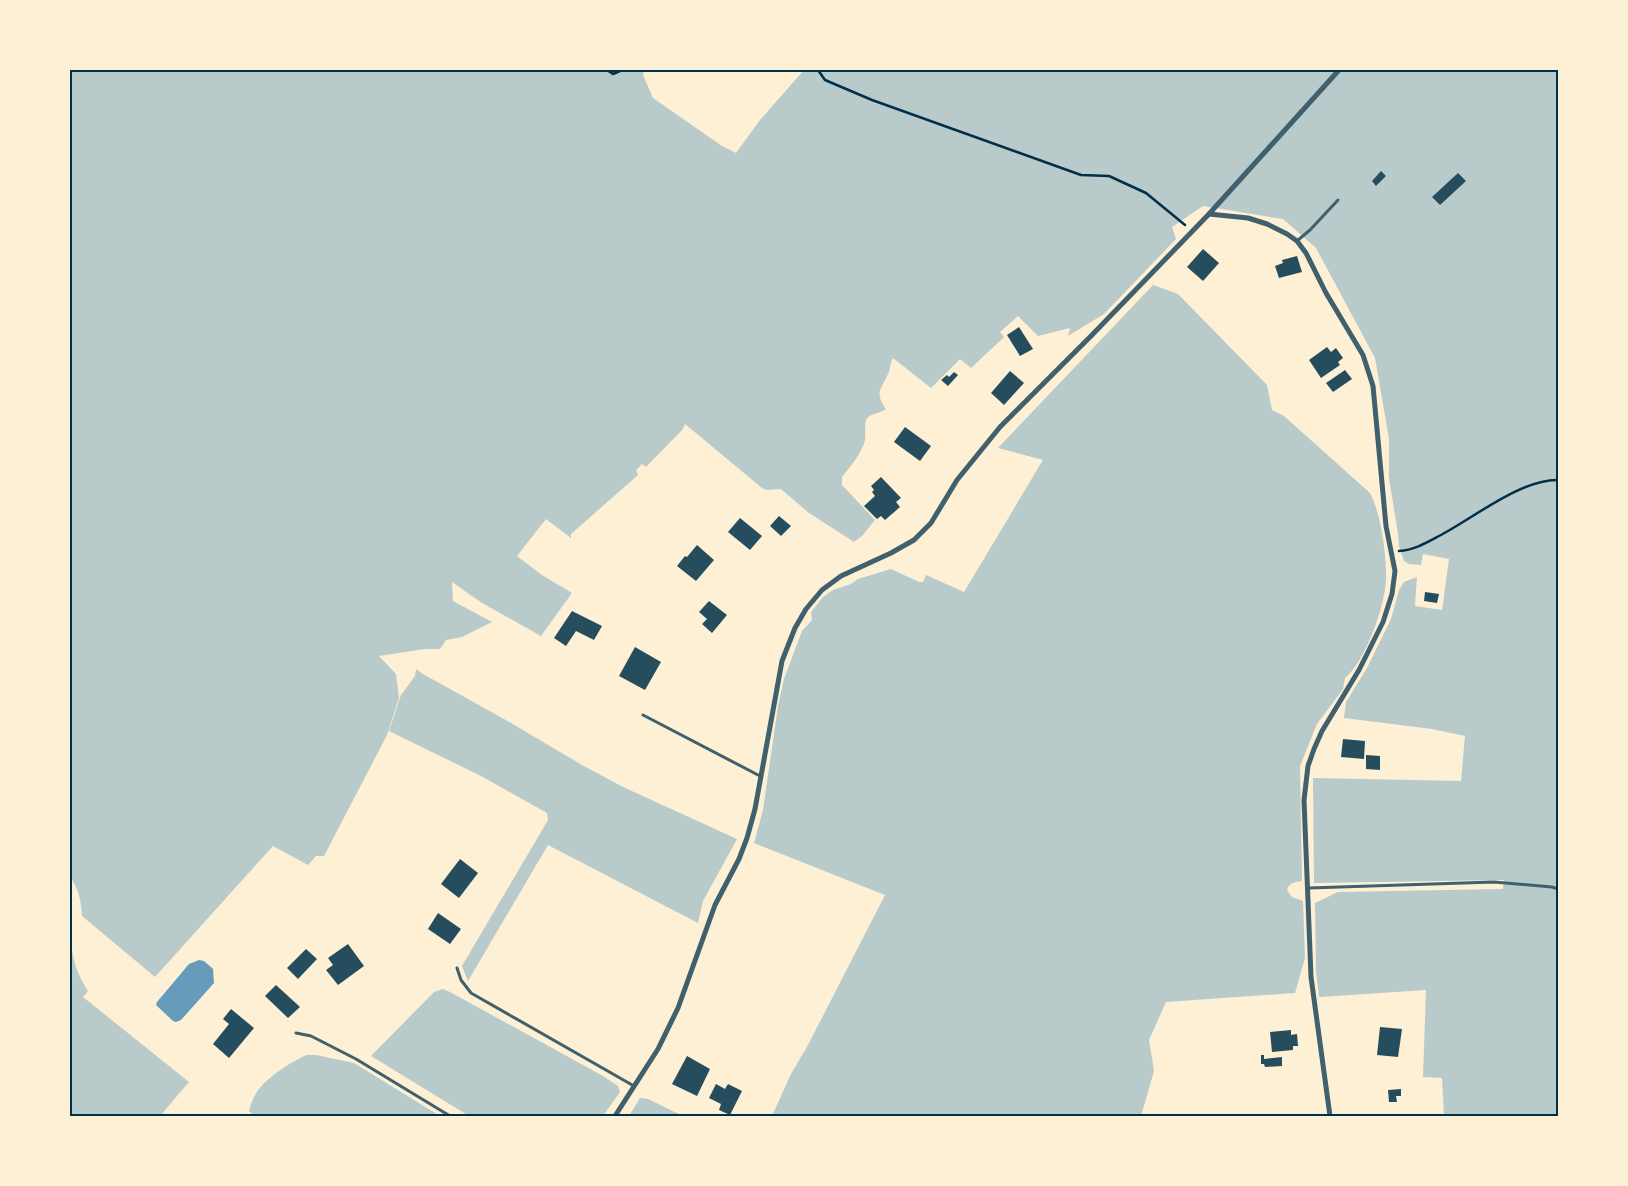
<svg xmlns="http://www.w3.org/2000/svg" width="1628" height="1186" font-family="Raleway,sans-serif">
<rect width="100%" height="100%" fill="#fdf0d5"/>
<!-- green -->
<g fill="#b9caca">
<path d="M70,70H644L643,75L653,98L722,146L736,153L760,120L804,70H1558V1116H1444L1442,1078L1423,1077L1426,990L1319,997L1316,971L1315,903L1338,892L1503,889L1504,880L1314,883L1313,778L1461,781L1465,736L1432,729L1344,718L1346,702L1367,668L1391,619L1399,590L1404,582L1417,577L1415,606L1442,610L1449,559L1423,554L1421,565L1409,564L1404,561L1399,546L1398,534L1389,478V439L1375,358L1316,248L1283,219L1203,206L1172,227L1176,239L1104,314L1068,336L1070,328L1038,336L1018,316L1000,332L1004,337L971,368L960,359L931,388L893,358C889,366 891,368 888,374C881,390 874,392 886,409C880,414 869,413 866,420C864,426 866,434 865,440C862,453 850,467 842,477V485L875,520L862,536L854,542L809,513L781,489L767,490L762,488L685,424L683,429L646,467L642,464L636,470L638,475L571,534V538L546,519L517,556L542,575L572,593L541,636L482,603L452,582L453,601L492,622L462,637L446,640L440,649H425L379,656L396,674L399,698L387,735L324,856H316L308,865L273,846L155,977L82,916C81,901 79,889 70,877Z"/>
<path d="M1153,285L1178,294L1267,385L1272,410L1284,416L1370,493C1381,513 1387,558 1386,580C1385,606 1365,662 1345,678L1343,689L1317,724L1300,766L1302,881C1296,882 1289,882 1287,890L1292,897L1303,901L1305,958L1295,993L1166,1002L1149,1040L1154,1071L1141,1116H772L791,1074L808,1045L885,895L754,843L763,810L778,706L784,679L802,631L812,620L811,612L823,597L833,590L851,584L858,579L891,569L919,582H923L926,575L964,592L1043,460L998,448Z"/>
<polygon points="416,669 423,674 504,719 582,765 623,787 737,839 703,901 698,923 548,845 468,981 462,966 548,820 547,813 481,776 389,731 401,695 415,676"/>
<path d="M70,901C73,910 71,917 71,925C69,949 75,971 88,991L83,997L189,1082L160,1116H70Z"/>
<polygon points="443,989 450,992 603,1076 618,1086 620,1092 603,1116 469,1116 371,1056 434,992"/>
<path d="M306,1055H316L354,1063L440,1116H255L249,1111C251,1103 254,1096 259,1089C270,1075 290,1063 306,1055Z"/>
<polygon points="640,1098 648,1099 683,1116 629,1116"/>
</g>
<!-- water -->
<polygon fill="#669bbc" points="199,960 204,961 213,969 214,983 181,1020 176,1022 173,1021 156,1005 157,1002 189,964"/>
<!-- building -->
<g fill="#264d5e">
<polygon points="1381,171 1386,176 1376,186 1372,181"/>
<polygon points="1458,173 1466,181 1440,205 1432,197"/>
<polygon points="1203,249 1219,263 1203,281 1187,267"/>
<polygon points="1297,256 1302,272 1279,278 1275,266 1283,263 1282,260"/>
<polygon points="1019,327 1033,349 1020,356 1007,335"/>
<polygon points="1327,347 1331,352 1336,348 1343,358 1338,362 1340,365 1321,378 1309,360"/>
<polygon points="1345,370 1352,379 1333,392 1326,383"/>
<polygon points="1010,371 1024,383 1004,405 991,393"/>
<polygon points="954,372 958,375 948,386 941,380 947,375 949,377"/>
<polygon points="905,427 931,446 920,461 894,442"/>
<polygon points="881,477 901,498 896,502 900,507 885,520 881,516 877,519 864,506 875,496 872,492 874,490 871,486"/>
<polygon points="779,516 791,526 781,536 770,526"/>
<polygon points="740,518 762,536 750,550 728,532"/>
<polygon points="697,545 714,560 696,581 677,566 685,556 687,557"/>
<polygon points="1425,592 1439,594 1437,603 1424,601"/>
<polygon points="709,601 727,615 712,633 702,624 707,619 699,612"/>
<polygon points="572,611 602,626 594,640 576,631 566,646 554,638"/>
<polygon points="635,647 661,662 645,690 619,676"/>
<polygon points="1343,739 1365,741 1364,759 1341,757"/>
<polygon points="1366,755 1380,756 1380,770 1366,769"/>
<polygon points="460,859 478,873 459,898 441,884"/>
<polygon points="438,913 461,929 450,944 428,929"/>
<polygon points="348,944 364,966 338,985 326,970 333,965 328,958"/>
<polygon points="306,949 317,959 298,979 287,968"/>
<polygon points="276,985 300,1007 288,1018 265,996"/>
<polygon points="231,1009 254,1028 229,1058 213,1044 229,1024 223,1019"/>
<polygon points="1380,1027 1402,1029 1398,1057 1377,1055"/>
<polygon points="1291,1030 1291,1035 1297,1034 1298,1046 1293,1046 1293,1050 1272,1052 1270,1032"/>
<polygon points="1261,1055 1264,1055 1264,1059 1282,1057 1282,1066 1265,1067 1264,1064 1261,1064"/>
<polygon points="687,1056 710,1069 697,1096 672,1084"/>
<polygon points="716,1084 725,1089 728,1084 742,1091 730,1115 719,1110 721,1104 709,1098"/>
<polygon points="1401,1089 1401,1096 1396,1096 1397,1102 1389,1102 1388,1090"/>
</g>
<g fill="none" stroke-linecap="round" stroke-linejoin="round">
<!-- path -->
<g stroke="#003049" stroke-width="2.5">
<polyline points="607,70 613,74 622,70"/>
<polyline points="818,70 825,80 872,100 1081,175 1109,176 1146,193 1185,225"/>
<path d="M1399,551C1414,550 1426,543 1439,536C1472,519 1521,479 1558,480"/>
</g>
<!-- service -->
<g stroke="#3f606c" stroke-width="3">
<polyline points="1297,241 1310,230 1338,200"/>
<polyline points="643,715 760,776"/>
<polyline points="1309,888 1494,882 1552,887 1558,889"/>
<polyline points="457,968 461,980 471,993 634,1086"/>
<polyline points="296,1033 311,1036 356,1059 450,1116"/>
</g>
<!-- minor -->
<g stroke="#3f606c" stroke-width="5">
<polyline points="1209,214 1248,218 1267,224 1287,234 1297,241 1306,253 1326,293 1363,355 1373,386 1386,526 1395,571 1392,594 1383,622 1359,670 1322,731 1314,749 1308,766 1304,800 1311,977 1330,1116"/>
<polyline points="615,1116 658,1049 678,1008 715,905 739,859 747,838 755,809 782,661 795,628 806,609 822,590 841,576 891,553 914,540 931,523 957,480 1000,427 1091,336 1209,214 1339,70"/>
</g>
</g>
<!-- border -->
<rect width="1628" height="1186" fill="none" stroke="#fdf0d5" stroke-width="142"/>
<rect x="71" y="71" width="1486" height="1044" fill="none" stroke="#003049" stroke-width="2"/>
</svg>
